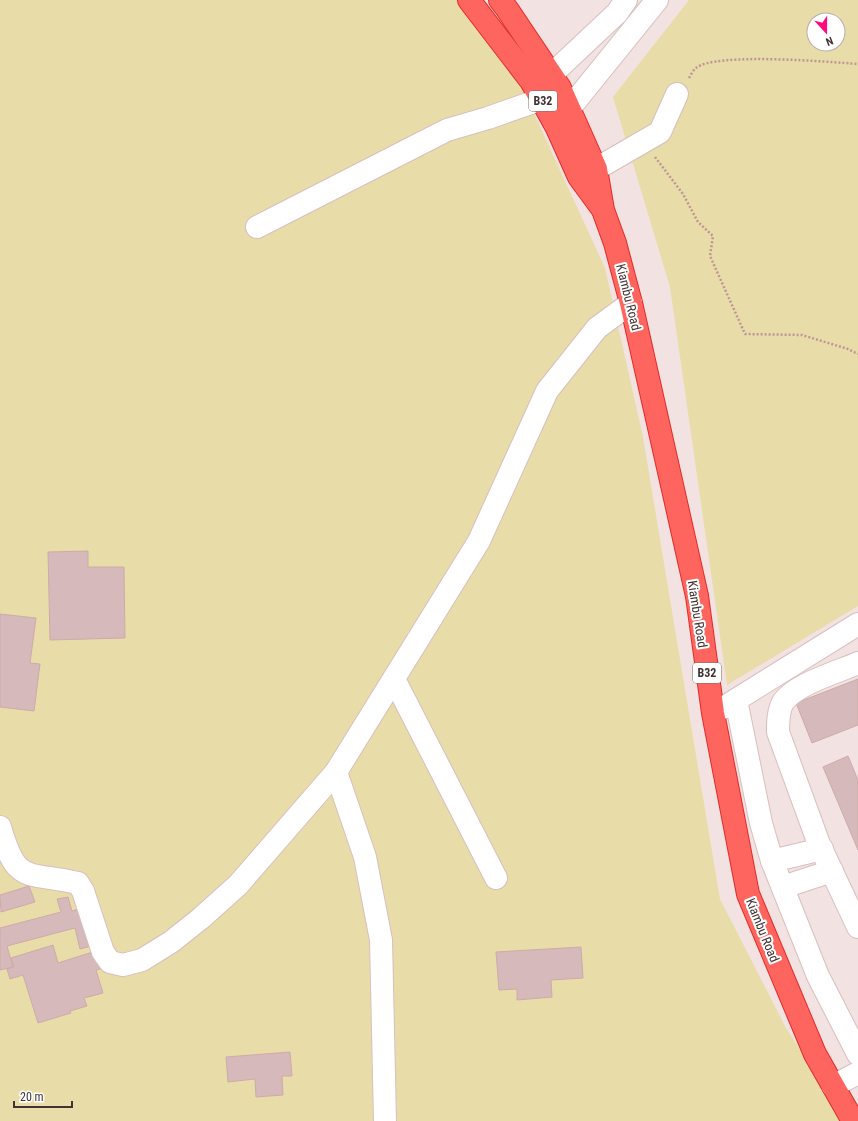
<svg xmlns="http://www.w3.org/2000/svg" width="858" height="1121" font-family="'Roboto Condensed',sans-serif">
<rect width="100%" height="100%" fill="#f2e2e1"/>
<!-- green -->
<g fill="#e8dda8" fill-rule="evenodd">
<polygon points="0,0 465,0 492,22 605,268 643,437 720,899 786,1028 846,1121 0,1121"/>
<path d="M689,0H858V606L727,685L670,287L613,97ZM814,20H838V44H814Z"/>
</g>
<!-- building -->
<g fill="#d6b9ba" stroke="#ceaaaa">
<polygon points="88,551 88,567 124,567 125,638 50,640 48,552"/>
<polygon points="0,614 36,618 30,663 40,664 34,711 0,707"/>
<polygon points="858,679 858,725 812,743 796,703"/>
<polygon points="848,756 858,780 858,850 823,767"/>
<polygon points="29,886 35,902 1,912 0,895"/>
<polygon points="68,897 72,911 85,907 95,945 80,949 75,928 7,946 13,967 0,970 0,928 61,912 57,899"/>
<polygon points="53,945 58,963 99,950 104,968 96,970 103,993 84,998 87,1006 70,1011 71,1013 38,1023 23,975 10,979 7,969 14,967 11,958"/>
<polygon points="581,947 583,978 551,980 552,997 517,1000 517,989 499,990 496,952"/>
<polygon points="290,1052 292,1076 282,1076 283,1095 256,1097 255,1079 228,1082 226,1057"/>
</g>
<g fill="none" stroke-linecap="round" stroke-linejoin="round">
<defs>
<g id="minor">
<polyline points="551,75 617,13 626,0"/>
<polyline points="569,109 657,0"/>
<polyline points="596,169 660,132 677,94"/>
<polyline points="257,227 447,130 488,118 542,99 557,90"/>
<path d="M858,663C838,672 792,685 782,704C778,713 778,723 778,732L819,844L858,927"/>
<polyline points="394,679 496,878"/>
<polyline points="736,700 761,823 772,861 818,976 858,1054"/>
<polyline points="723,708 858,624"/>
<path d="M0,827C17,886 26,871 78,883L83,891L103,952L110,962L123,965L142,960L171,942L200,919L238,885L336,772"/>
<polyline points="772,861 822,849"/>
<polyline points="783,887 832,871"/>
<polyline points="833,1086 858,1073"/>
<polyline points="385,1121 381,940 365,857 336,772 479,541 547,391 597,328 631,303"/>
</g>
<g id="highway">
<polyline points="469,0 531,81 557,128 579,177 601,207"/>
<polyline points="500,0 507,9 560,88 596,169 603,210 615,243 631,303 697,596 713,713 748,894 815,1054 853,1121"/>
</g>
</defs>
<!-- minor casing -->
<use href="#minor" stroke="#d8bfbe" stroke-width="24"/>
<!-- highway casing -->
<use href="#highway" stroke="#e32b2a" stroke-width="24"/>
<!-- path -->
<g stroke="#bf9595" stroke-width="2.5" stroke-dasharray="2 2" stroke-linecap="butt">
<path d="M689,78C691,75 693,70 696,68C715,52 831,62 858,64"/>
<polyline points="655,157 683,194 698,222 713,236 710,256 745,334 802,335 848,349 858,354"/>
</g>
<!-- minor -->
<use href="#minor" stroke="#fff" stroke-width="22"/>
<!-- highway -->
<use href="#highway" stroke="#ff655f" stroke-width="22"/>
</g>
<g text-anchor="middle" stroke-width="4" stroke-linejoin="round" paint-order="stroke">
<!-- shield labels -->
<g fill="#fff" stroke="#7b7070" stroke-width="1">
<rect x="529" y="91" width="28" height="20" rx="3"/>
<rect x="693" y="663" width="28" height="20" rx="3"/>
</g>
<g font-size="12" font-weight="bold" fill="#433232">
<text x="543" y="105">B32</text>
<text x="707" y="677">B32</text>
</g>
<!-- street labels -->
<g font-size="13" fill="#433232" stroke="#fff">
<text transform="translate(629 297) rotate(76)" y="5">Kiambu Road</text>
<text transform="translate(698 614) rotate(81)" y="5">Kiambu Road</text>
<text transform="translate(763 930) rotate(68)" y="5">Kiambu Road</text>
</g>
</g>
<!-- north arrow -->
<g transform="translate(826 32) rotate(159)"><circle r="19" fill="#ffffff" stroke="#b4adad"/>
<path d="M0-3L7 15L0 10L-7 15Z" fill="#ff0b80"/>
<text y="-6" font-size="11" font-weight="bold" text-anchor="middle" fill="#433232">N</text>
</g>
<!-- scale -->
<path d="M14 1101v6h58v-6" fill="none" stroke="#433232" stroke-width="2"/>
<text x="20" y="1101" font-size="12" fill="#433232" stroke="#ffffff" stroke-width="3" paint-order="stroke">20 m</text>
</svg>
